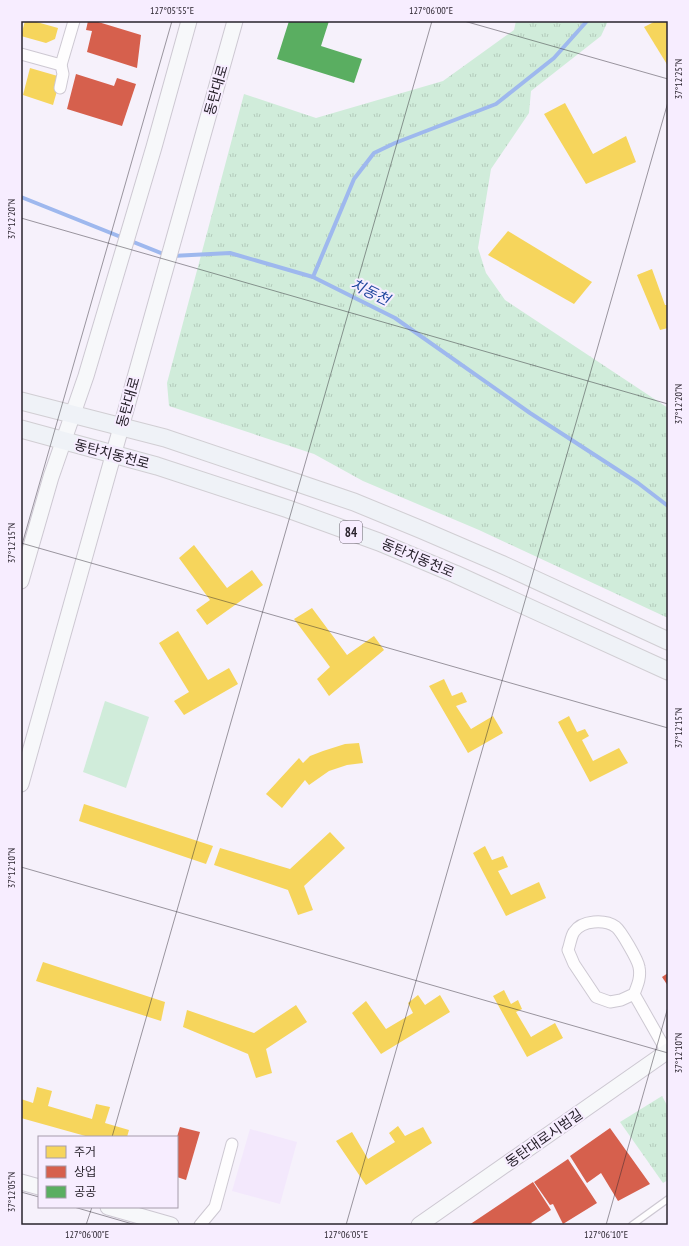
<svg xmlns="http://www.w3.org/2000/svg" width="689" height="1246" font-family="'PT Sans Narrow','Noto Sans KR',sans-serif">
<defs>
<pattern id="park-tufts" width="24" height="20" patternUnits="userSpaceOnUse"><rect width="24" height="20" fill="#d0ecda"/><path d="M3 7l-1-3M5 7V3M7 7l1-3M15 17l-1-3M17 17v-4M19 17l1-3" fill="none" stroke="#b3cabb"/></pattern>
</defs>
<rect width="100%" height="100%" fill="#f6f1fb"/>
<!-- built -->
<polygon fill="#f3e8fc" points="250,1129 297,1142 280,1204 232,1191"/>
<!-- grass -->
<polygon fill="#d0ecda" points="105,701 149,717 126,788 83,772"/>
<!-- park -->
<g fill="url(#park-tufts)">
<polygon points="516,21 608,21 601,36 531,91 529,113 491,169 478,248 486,273 505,300 668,408 668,618 479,530 363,481 314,454 169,406 167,383 244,94 316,118 443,81 514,30"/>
<polygon points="662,1096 668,1107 668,1180 663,1183 620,1122"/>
</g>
<!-- homes -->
<g fill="#f6d55c">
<polygon points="25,21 33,21 58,28 55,39 46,43 21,36"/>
<polygon points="656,21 668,21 668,66 644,27"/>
<polygon points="30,68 61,77 53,105 23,95"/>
<polygon points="565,103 593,154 626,136 636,162 586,184 544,114"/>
<polygon points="508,231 592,282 574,304 488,255"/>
<polygon points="652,269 665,305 668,305 668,328 660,330 637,275"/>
<polygon points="194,545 227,588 252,570 263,585 207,625 196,610 210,600 179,558"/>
<polygon points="312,608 347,655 374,636 384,650 329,696 317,679 330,667 294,619"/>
<polygon points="178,631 208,680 229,668 238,684 184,715 174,701 189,692 159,643"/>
<polygon points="444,679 452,696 462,692 467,702 456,706 471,729 493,716 503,733 468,753 429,686"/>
<polygon points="569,716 577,732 585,729 589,736 582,740 593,761 619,748 628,763 590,782 558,722"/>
<polygon points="359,743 363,763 347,765 329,771 309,785 305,780 282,808 266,794 299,758 303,763 310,756 323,751 345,744"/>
<polygon points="84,804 213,846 206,864 79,821"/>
<polygon points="330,832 345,848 304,886 313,910 298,915 288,890 214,865 220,848 290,869"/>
<polygon points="485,846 492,860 503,856 508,867 498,871 511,895 539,882 546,898 506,916 473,853"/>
<polygon points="43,962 165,1002 161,1021 36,981"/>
<polygon points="504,990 511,1004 518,1000 522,1009 516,1012 531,1037 555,1023 563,1038 527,1057 493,996"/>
<polygon points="418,995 425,1005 440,995 450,1012 381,1054 352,1013 366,1001 386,1029 413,1013 408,1003"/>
<polygon points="296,1005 307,1022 266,1049 272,1073 256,1078 248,1054 183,1027 187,1010 254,1033"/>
<polygon points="37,1087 52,1091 48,1106 92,1119 96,1104 110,1107 105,1123 129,1130 127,1137 89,1137 21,1118 21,1099 33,1103"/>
<polygon points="398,1126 405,1136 423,1127 432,1143 366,1185 336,1141 352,1132 368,1159 395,1142 389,1133"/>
</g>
<!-- shops -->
<g fill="#d6604d">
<polygon points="88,21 95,21 141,35 137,68 87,52 92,31 86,30"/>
<polygon points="76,74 114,86 117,78 136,84 122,126 67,109"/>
<polygon points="668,973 668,986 662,977"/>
<polygon points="180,1127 200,1132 186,1180 177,1177 177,1137"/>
<polygon points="610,1128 650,1184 618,1201 601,1173 587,1183 570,1156"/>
<polygon points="568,1159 597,1203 563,1224 553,1204 550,1205 534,1182"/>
<polygon points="533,1182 551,1210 531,1223 533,1225 469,1225"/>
</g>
<!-- public -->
<polygon fill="#5aae61" points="289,21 329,21 321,46 362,59 354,83 277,59"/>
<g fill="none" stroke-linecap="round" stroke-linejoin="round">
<!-- stream -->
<g stroke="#9eb8ee" stroke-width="4">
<polyline points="21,197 166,255"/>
<polyline points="172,256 230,253 313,277 395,318 530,413 638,483 668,506"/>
<polyline points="313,277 354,179 374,153 395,143 496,104 554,58 587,21"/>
</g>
<defs>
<polyline id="lane" points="632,1225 668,1199"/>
<g id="street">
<polyline points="21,54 61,65 63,74 60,88"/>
<polyline points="61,65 74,21"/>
<path d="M634,994L621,1000L610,1002L596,997L574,964L568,950C570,945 571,936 574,932C582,920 605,919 616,927C621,931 638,960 639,967C641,977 638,984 634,994L667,1052"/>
<polyline points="200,1225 215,1207 232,1144"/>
</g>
<g id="secondary">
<polyline points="21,581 51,477 86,376 154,147 189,21"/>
<polyline points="21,784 235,21"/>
<polyline points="21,1182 39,1187"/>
<polyline points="108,1207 171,1225"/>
<polyline points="419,1225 668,1051"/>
</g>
<g id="primary">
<polyline points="21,401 165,438 354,502 422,530 501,564 668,641"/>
<polyline points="21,429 157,466 288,509 379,542 455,574 668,671"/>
</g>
</defs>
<!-- lane casing -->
<use href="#lane" stroke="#cdc8d2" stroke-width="8"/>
<!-- street casing -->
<use href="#street" stroke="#cdc8d2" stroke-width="13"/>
<!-- secondary casing -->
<use href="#secondary" stroke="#cdc8d2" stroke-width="17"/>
<!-- primary casing -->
<use href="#primary" stroke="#d1ced3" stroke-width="19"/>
<!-- lane -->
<use href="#lane" stroke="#fefdfe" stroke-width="5.5"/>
<!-- street -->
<use href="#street" stroke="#fefdfe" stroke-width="11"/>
<!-- secondary -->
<use href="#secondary" stroke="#f7f8fa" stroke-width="15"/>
<!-- primary -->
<use href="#primary" stroke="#eff2f7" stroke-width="17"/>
</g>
<!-- ticks -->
<path fill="none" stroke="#29232d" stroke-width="1" stroke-opacity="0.45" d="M464,21L668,79M21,218L668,404M21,543L668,728M21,548L172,21M21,867L668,1053M112,1137L432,21M21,1192L39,1197M74,1207L136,1225M86,1225L92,1207M346,1225L668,102M606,1225L668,1007"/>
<g text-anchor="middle" stroke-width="4" stroke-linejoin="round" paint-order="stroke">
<!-- shield labels -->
<rect fill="#f7edff" stroke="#67606c" stroke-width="1" x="340" y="521" width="22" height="22" rx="3"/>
<g font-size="13" font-weight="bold" fill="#29232d">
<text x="351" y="537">84</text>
</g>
<!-- street labels -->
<g font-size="14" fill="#29232d" stroke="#f7edff">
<text transform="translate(216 90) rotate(-74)" y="5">동탄대로</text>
<text transform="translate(128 402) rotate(-74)" y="5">동탄대로</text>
<text transform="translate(112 454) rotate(15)" y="5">동탄치동천로</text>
<text transform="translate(418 558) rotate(23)" y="5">동탄치동천로</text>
<text transform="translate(544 1138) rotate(-35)" y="5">동탄대로시범길</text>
</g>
<!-- water labels -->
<g font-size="15" font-style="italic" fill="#20489e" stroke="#f7edff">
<text transform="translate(370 292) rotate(26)" y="5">치동천</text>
</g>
</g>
<!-- border -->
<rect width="689" height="1246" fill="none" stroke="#f7edff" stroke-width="44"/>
<!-- legend -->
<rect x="38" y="1136" width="140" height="72" fill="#f7edff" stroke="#a59cab"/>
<rect x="46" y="1146" width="20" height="12" fill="#f6d55c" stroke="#a59cab"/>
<text x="74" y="1156" font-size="12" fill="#29232d">주거</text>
<rect x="46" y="1166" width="20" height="12" fill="#d6604d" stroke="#a59cab"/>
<text x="74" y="1176" font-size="12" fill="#29232d">상업</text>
<rect x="46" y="1186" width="20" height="12" fill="#5aae61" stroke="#a59cab"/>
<text x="74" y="1196" font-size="12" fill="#29232d">공공</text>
<rect x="22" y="22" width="645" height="1202" fill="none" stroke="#29232d" stroke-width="1.5"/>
<g font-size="10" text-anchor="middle" fill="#29232d">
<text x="172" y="14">127°05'55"E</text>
<text x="431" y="14">127°06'00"E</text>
<text transform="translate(678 79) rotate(-90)" y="4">37°12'25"N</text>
<text transform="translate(11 219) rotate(-90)" y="4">37°12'20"N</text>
<text transform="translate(678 404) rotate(-90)" y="4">37°12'20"N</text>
<text transform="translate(11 543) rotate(-90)" y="4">37°12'15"N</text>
<text transform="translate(678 728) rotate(-90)" y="4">37°12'15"N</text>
<text transform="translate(11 868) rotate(-90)" y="4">37°12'10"N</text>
<text transform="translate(678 1053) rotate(-90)" y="4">37°12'10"N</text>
<text transform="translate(11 1192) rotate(-90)" y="4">37°12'05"N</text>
<text x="87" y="1238">127°06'00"E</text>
<text x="346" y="1238">127°06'05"E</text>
<text x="606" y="1238">127°06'10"E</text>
</g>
</svg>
